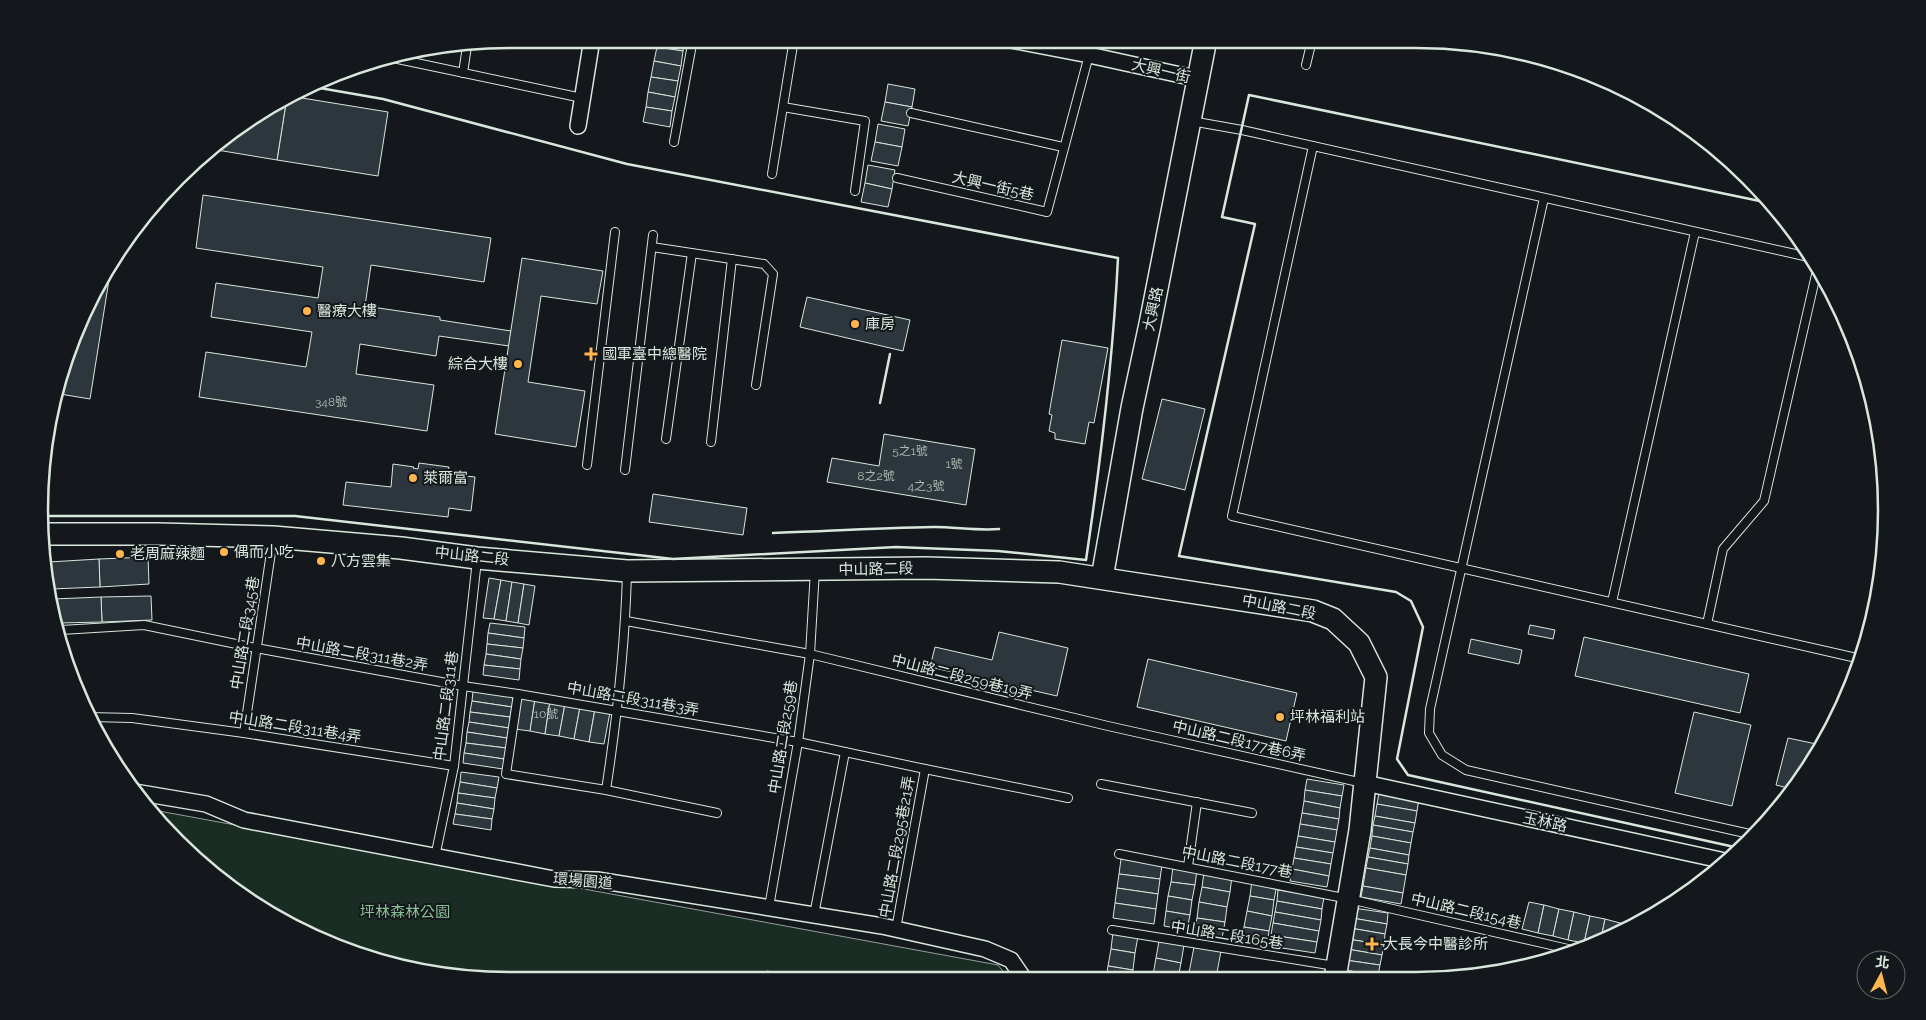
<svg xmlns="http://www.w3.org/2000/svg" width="1926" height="1020" font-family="Raleway,'Noto Sans TC',sans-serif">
<rect width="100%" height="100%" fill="#14181c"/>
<!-- green -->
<polygon fill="#1a2d24" stroke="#939e99" points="148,809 998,965 1009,979 479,980 388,965 301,933 177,843"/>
<!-- building -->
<g fill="#2c363c" stroke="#d8e6dc">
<polygon points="658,39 686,39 683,51 657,47"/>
<polygon points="657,47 683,51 681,66 654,61"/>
<polygon points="654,61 681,66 678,81 651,77"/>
<polygon points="651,77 678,81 675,97 648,92"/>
<polygon points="888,84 915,89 912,107 885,102"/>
<polygon points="648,92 675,97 672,111 646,107"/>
<polygon points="296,97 388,112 378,176 277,160 286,103"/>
<polygon points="885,102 912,107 908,126 881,121"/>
<polygon points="286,103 277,160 211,149 223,136"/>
<polygon points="646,107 672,111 670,127 643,122"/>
<polygon points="878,124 905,129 902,147 875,142"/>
<polygon points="875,142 902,147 898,166 871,161"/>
<polygon points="868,165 895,170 892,189 865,183"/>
<polygon points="865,183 892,189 888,207 861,202"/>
<polygon points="203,195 491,238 484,282 371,265 365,306 440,317 440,320 511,331 509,346 439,336 436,356 360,344 356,374 434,385 427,431 199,397 206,352 306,367 312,332 211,317 216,283 318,298 323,267 196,248"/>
<polygon points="522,258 603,271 597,304 541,296 528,382 585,391 576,447 495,434"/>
<polygon points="112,261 90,399 54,393 55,388"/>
<polygon points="807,297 910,320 903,351 800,327"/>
<polygon points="1062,340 1108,348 1094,423 1089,422 1085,444 1055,439 1055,433 1049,431 1052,415 1049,414"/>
<polygon points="1162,399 1205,409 1185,490 1142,479"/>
<polygon points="884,434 975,449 966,505 827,482 832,458 879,466"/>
<polygon points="419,463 449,467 448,474 475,477 471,511 449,508 448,517 343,505 346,482 391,487 393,464 414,467 413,468 418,469"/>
<polygon points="653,494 747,508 743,535 649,522"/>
<polygon points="148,557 149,584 100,587 99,559"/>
<polygon points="99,559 100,587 51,589 49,562"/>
<polygon points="489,578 501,580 494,619 483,618"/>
<polygon points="501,580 512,582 506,621 494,619"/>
<polygon points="512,582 524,584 518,623 506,621"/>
<polygon points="524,584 535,586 529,625 518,623"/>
<polygon points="151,596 152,620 102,622 101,597"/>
<polygon points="101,597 102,622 59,623 53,599"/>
<polygon points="490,623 525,627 524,638 488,633"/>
<polygon points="1530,625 1555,630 1553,639 1528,634"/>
<polygon points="999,632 1068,648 1057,696 930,667 935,647 992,660"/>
<polygon points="488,633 524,638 523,648 487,644"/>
<polygon points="1584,637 1749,674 1740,713 1575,676"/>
<polygon points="1471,639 1522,650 1519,664 1468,653"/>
<polygon points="487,644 523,648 521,659 486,654"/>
<polygon points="486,654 521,659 520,669 484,665"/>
<polygon points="1148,659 1297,693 1286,741 1137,707"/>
<polygon points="484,665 520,669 519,680 483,675"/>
<polygon points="473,691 513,697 512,707 472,701"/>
<polygon points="521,696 535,699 530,731 515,729"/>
<polygon points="535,699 550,701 545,734 530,731"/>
<polygon points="472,701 512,707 510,717 470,712"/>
<polygon points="550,701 565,704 559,736 545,734"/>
<polygon points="565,704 580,707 574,739 559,736"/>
<polygon points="580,707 595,709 589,742 574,739"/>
<polygon points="595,709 610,712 604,744 589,742"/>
<polygon points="470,712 510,717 509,728 469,722"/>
<polygon points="1694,712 1751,725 1732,806 1675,793"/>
<polygon points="469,722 509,728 507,738 467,732"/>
<polygon points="467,732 507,738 506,748 466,743"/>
<polygon points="1788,738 1821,745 1792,789 1776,785"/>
<polygon points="466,743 506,748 504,759 464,753"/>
<polygon points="464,753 504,759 503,769 463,763"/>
<polygon points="461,772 499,777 497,788 460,782"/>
<polygon points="1307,779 1344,785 1342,796 1305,790"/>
<polygon points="460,782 497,788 495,798 458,793"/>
<polygon points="1305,790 1342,796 1340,808 1304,801"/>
<polygon points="458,793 495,798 494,809 457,803"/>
<polygon points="1379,793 1419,799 1417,811 1377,804"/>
<polygon points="1304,801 1340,808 1339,819 1302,813"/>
<polygon points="457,803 494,809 492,819 455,814"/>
<polygon points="1377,804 1417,811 1415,823 1375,816"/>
<polygon points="1302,813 1339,819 1337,830 1300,824"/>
<polygon points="455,814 492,819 491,830 453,824"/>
<polygon points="1375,816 1415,823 1413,832 1373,825"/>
<polygon points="1300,824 1337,830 1335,842 1298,836"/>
<polygon points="1373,825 1413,832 1411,843 1372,836"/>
<polygon points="1298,836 1335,842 1333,853 1296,847"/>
<polygon points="1372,836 1411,843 1409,855 1370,848"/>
<polygon points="1296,847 1333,853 1331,864 1294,858"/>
<polygon points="1370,848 1409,855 1408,864 1368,857"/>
<polygon points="1368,857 1408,864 1406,875 1366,868"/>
<polygon points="1294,858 1331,864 1329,876 1292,869"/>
<polygon points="1121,859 1162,865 1160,879 1119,874"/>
<polygon points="1173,867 1197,870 1195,885 1171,882"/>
<polygon points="1366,868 1406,875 1403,893 1363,886"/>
<polygon points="1292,869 1329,876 1327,887 1290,881"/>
<polygon points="1204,872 1232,876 1230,892 1202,887"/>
<polygon points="1119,874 1160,879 1158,894 1117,888"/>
<polygon points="1252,880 1277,884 1274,900 1250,896"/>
<polygon points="1171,882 1195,885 1192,900 1168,896"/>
<polygon points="1363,886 1403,893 1401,904 1361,897"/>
<polygon points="1202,887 1230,892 1227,907 1199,902"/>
<polygon points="1117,888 1158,894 1156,909 1115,903"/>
<polygon points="1278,890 1324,897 1322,909 1277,901"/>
<polygon points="1168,896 1192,900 1190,915 1166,911"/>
<polygon points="1250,896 1274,900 1272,916 1247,911"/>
<polygon points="1277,901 1322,909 1321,920 1275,912"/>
<polygon points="1199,902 1227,907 1225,922 1197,918"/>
<polygon points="1529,902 1544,905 1538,933 1522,929"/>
<polygon points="1115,903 1156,909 1154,924 1113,918"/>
<polygon points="1544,905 1559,909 1553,936 1538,933"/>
<polygon points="1353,908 1388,913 1387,924 1352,918"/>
<polygon points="1559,909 1574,912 1568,940 1553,936"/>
<polygon points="1166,911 1190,915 1187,930 1164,926"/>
<polygon points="1247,911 1272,916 1269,931 1244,927"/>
<polygon points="1275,912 1321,920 1319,931 1273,923"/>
<polygon points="1574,912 1590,916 1584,943 1568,940"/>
<polygon points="1590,916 1605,919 1600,944 1595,946 1584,943"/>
<polygon points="1197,918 1225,922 1222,938 1194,933"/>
<polygon points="1352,918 1387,924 1385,934 1350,928"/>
<polygon points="1605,919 1620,923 1618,934 1600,944"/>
<polygon points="1273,923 1319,931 1317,942 1271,935"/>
<polygon points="1620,923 1633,926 1618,934"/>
<polygon points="1244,927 1269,931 1267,947 1241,942"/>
<polygon points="1350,928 1385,934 1384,945 1348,939"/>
<polygon points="1113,932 1138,936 1135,953 1111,949"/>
<polygon points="1271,935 1317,942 1315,953 1269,946"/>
<polygon points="1348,939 1384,945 1382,955 1347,949"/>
<polygon points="1159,941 1184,945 1181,963 1156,958"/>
<polygon points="1194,947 1221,951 1216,978 1188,978"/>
<polygon points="1111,949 1135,953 1133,970 1108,966"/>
<polygon points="1347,949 1382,955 1380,965 1345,960"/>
<polygon points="1156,958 1181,963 1178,978 1153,975"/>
<polygon points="1345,960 1380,965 1378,975 1343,970"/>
<polygon points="1108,966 1133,970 1131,978 1106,978"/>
<polygon points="1343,970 1378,975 1378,977 1342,978"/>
<polygon points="767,971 809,979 766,979"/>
</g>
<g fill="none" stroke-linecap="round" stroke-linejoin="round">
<defs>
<g id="lane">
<polyline points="393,58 582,98"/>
<polyline points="1306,65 1312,40"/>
<polyline points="463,73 467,46"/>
<polyline points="783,107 865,121 855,191"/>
<polyline points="911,113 1063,147"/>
<polyline points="1191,121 1242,130 1813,258"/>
<polyline points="674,142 693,39"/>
<polyline points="1313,146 1232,516 1861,659"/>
<polyline points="772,174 794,39"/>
<polyline points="897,178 1047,212 1089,55"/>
<polyline points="1544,198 1430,709 1429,733 1442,755 1466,770 1754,835"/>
<polyline points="652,247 764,264 773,274 756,385"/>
<polyline points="666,439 692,253"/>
<polyline points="711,442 732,259"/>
<polyline points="587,465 615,232"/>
<polyline points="625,470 653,235"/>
<polyline points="1612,602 1695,232"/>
<polyline points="626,621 810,654 1108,726 1363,783"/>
<polyline points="1707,624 1723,549 1764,501 1818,266"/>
<polyline points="61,630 144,625 256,648 463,686 518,694 798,742 925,769 1068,798"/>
<polyline points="518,694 506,774 606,790 717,813"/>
<polyline points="89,717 132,718 244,733 454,766"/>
<polyline points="244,733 273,539"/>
<polyline points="1101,784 1252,813"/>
<path d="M606,790C617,718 625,646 627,573"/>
<polyline points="1119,854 1349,899 1577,951"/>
<polyline points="435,857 454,766 477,560"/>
<polyline points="1188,866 1197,802"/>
<polyline points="769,907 798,742 810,654 815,570"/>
<polyline points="814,915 845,752"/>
<polyline points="896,929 925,769"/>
<polyline points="1112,930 1335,966"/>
</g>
<g id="street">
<polyline points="1006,39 1089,55 1199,79"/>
<polyline points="578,126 592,39"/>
<polyline points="1365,783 1725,861"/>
<polyline points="135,792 206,804 244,820 554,879 597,880 882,926 985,949 1011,960 1024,979"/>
</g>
<g id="secondary">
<polyline points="40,534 158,534 273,537 401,548 477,558 627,571 926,568 1059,572 1313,611 1333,619 1359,643 1376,677 1360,830 1335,978"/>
<polyline points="1102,578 1132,408 1150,324 1206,39"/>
</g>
</defs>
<!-- lane casing -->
<use href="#lane" stroke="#d8e6dc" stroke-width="10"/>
<!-- street casing -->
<use href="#street" stroke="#d8e6dc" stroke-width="18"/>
<!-- secondary casing -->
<use href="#secondary" stroke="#d8e6dc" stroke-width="24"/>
<!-- lane -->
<use href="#lane" stroke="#14181c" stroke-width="8"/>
<!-- street -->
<use href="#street" stroke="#14181c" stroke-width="15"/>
<!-- secondary -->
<use href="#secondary" stroke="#14181c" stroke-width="21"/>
<!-- wall -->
<g stroke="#d8e6dc" stroke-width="2.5">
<polyline points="880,403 890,354"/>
<path d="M42,516H295L673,559L896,547L998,551L1086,560C1101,459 1113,359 1118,258L627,164L383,99L314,87"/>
<path d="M773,533C827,531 881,528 934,527C956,527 978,531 999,529"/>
<polyline points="1739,848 1408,775 1397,759 1423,627 1411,601 1396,592 1179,556 1255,224 1222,217 1249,95 1774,204"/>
</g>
</g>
<!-- markers -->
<g fill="#ffb74d" stroke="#14181c" stroke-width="2">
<circle cx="307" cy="311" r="5"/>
<circle cx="855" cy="324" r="5"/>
<path d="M588.5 346.5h5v5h5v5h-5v5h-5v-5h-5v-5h5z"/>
<circle cx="518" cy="364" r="5"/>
<circle cx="413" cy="478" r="5"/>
<circle cx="224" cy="552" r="5"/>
<circle cx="120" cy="554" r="5"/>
<circle cx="321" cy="561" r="5"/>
<circle cx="1280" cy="717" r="5"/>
<path d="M1369.5 936.5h5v5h5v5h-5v5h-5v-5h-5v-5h5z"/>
</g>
<g text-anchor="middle" stroke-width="4" stroke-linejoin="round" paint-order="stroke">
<!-- number labels -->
<g font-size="12" fill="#adbab4">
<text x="331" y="406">348號</text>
<text x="910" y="455">5之1號</text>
<text x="954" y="468">1號</text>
<text x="876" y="480">8之2號</text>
<text x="926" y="490">4之3號</text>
<text x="546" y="718">10號</text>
</g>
<!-- street labels -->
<g font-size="15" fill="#d8e6dc" stroke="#14181c">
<text transform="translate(1161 71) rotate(13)" y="5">大興一街</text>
<text transform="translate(993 186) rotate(13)" y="5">大興一街5巷</text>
<text transform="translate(1153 309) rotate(-78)" y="5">大興路</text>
<text transform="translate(472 556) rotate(6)" y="5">中山路二段</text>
<text transform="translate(876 569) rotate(-1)" y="5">中山路二段</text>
<text transform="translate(1279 607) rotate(11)" y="5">中山路二段</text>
<text transform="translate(245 633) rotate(-81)" y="5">中山路二段345巷</text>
<text transform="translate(362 654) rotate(10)" y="5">中山路二段311巷2弄</text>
<text transform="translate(962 677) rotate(14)" y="5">中山路二段259巷19弄</text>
<text transform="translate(633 699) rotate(10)" y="5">中山路二段311巷3弄</text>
<text transform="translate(446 706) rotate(-83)" y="5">中山路二段311巷</text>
<text transform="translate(295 727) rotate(9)" y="5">中山路二段311巷4弄</text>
<text transform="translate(783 737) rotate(-81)" y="5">中山路二段259巷</text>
<text transform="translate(1239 741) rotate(13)" y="5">中山路二段177巷6弄</text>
<text transform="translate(1545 822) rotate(12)" y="5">玉林路</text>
<text transform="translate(897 847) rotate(-80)" y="5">中山路二段295巷21弄</text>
<text transform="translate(1237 862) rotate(11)" y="5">中山路二段177巷</text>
<text transform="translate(583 881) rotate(5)" y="5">環場園道</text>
<text transform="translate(1466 911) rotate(13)" y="5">中山路二段154巷</text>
<text transform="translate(1227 935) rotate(9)" y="5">中山路二段165巷</text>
</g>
<!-- poi labels -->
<g font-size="15" fill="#d8e6dc" stroke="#14181c" text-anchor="start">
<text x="317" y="316">醫療大樓</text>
<text x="865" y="329">庫房</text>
<text x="602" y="359">國軍臺中總醫院</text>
<text x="508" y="369" text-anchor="end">綜合大樓</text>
<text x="423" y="483">萊爾富</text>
<text x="234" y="557">偶而小吃</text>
<text x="130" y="559">老周麻辣麵</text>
<text x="331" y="566">八方雲集</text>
<text x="1290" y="722">坪林福利站</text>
<text x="1383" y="949">大長今中醫診所</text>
</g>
<!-- park labels -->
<g font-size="15" fill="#8ac095" stroke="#14181c">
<text x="405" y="917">坪林森林公園</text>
</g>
</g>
<!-- crop -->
<path d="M0 0H1926V1020H0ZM510 48H1416A462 462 0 0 1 1878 510V510A462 462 0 0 1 1416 972H510A462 462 0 0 1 48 510V510A462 462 0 0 1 510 48Z" fill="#14181c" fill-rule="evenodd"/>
<path fill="none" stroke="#d8e6dc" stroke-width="2.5" d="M510 48H1416A462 462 0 0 1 1878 510V510A462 462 0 0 1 1416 972H510A462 462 0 0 1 48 510V510A462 462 0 0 1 510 48Z"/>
<!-- north arrow -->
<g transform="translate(1881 975) rotate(7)"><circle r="24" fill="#14181c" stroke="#626a69"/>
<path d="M0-4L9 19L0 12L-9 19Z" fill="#ffb74d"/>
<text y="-8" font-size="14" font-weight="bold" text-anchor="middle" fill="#d8e6dc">北</text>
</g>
</svg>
